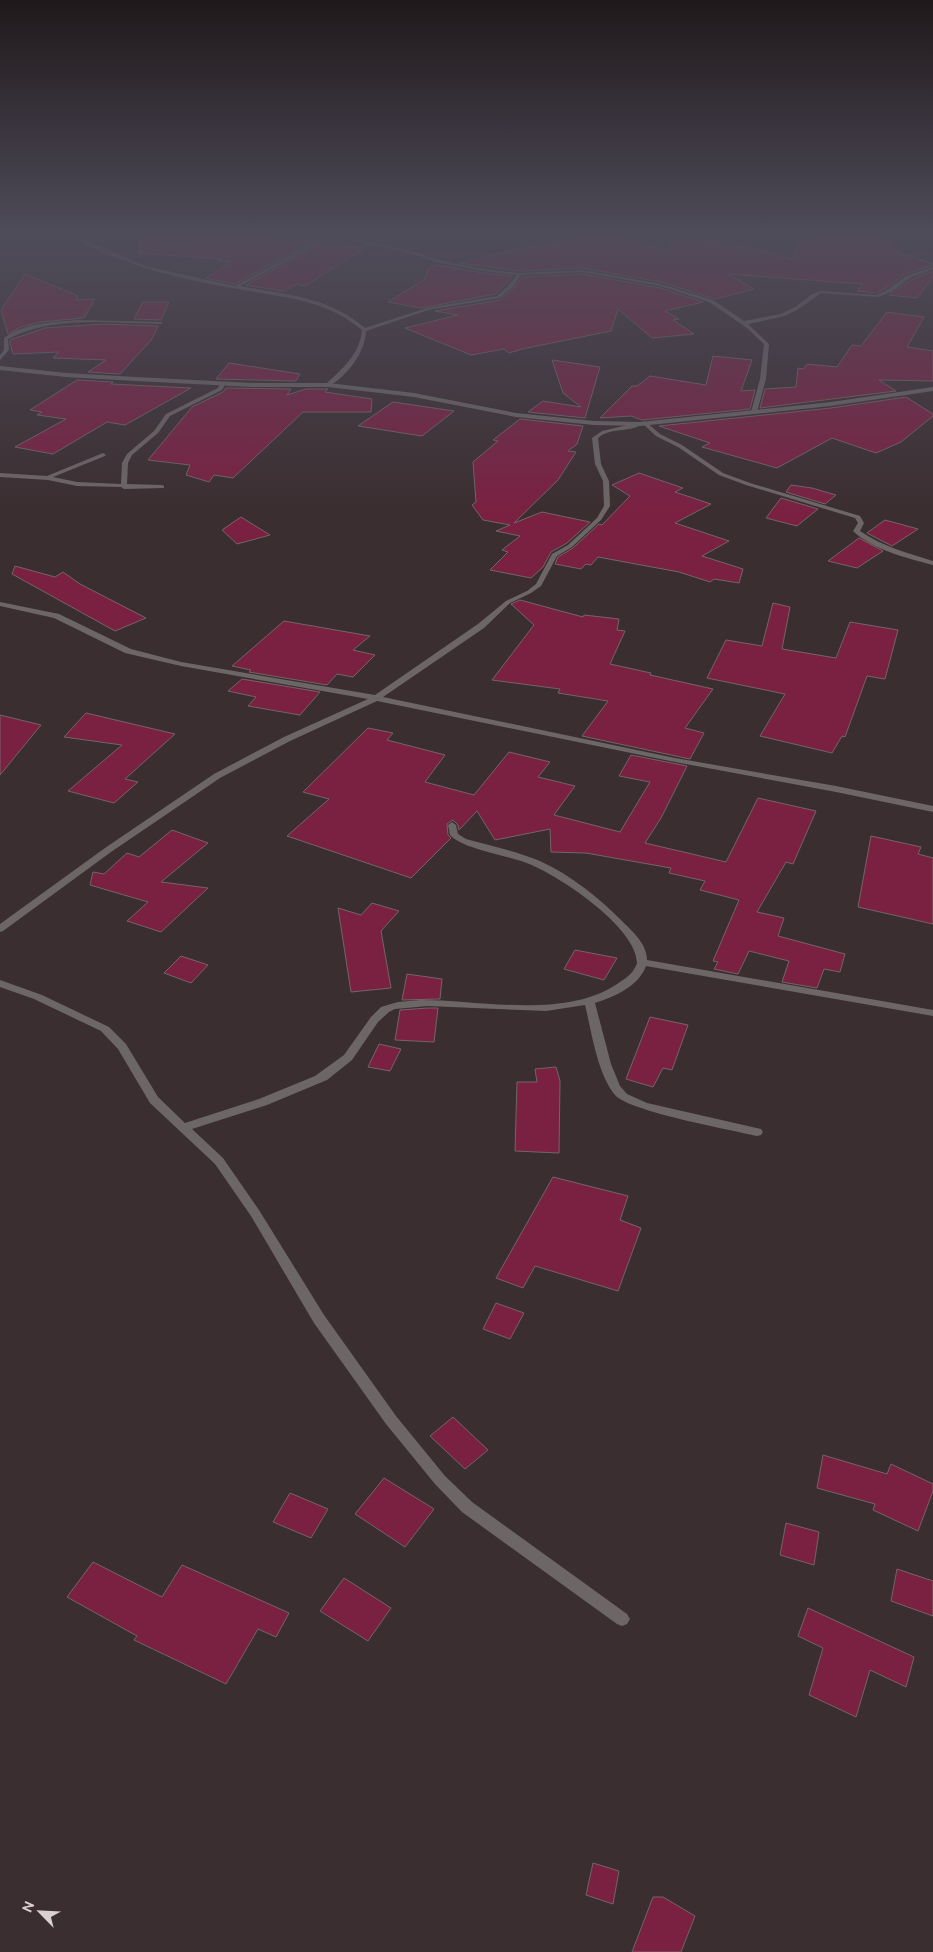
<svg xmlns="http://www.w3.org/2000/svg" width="933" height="1952" font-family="Ubuntu,sans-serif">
<rect width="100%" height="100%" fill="#3b2e31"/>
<!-- building -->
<g fill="#7a2142" stroke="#736467">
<polygon points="140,236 279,236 313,241 235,284 206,278 230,262 218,261 221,259 139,253"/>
<polygon points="575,236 637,236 637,242 665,249 683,237 724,242 792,259 804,236 885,236 902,256 904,254 933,264 933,265 905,274 886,288 876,293 857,291 863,284 727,274 754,289 715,299 661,282 582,268 520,271 460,263"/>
<polygon points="323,242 365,248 305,286 297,284 283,291 246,285"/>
<polygon points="437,265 483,273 513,276 496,294 421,308 388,302 425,279 428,269"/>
<polygon points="933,271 933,277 917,298 889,295 911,280"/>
<polygon points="25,274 78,296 77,300 95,299 84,318 40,322 21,327 8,334 1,310"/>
<polygon points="582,274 660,288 703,302 665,311 679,319 673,320 694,334 652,338 618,309 611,331 522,349 509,353 504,349 471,355 405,328 458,315 435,311 500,300 514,288 522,277"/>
<polygon points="143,302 169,302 161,320 134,319"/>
<polygon points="887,312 924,317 907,347 933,351 933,381 879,380 896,391 760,408 765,389 796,387 798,368 803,369 807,364 837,367 852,345 861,346"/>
<polygon points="103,324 158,326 152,339 120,374 88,372 106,360 53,358 59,352 13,354 10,343 10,340 45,328"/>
<polygon points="713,356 752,360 741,391 755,390 750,409 642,420 631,416 600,418 632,386 637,386 650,376 706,385"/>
<polygon points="552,360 600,367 585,418 528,412 543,401 581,407 563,393"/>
<polygon points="229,363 300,374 296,381 216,379"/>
<polygon points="77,380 113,382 111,384 191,388 125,425 107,422 53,454 15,447 66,419 37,415 42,412 30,410"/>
<polygon points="226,388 291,389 287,395 306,389 328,389 325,392 372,399 371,412 303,412 233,478 214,475 209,482 186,475 190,465 148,460 192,407 223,392"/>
<polygon points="906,397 933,414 933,416 901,442 876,453 832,438 777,468 702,447 710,443 659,426 831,408"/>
<polygon points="393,402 454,411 422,436 358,426"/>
<polygon points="520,419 583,426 577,444 568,451 576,452 558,480 514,523 542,512 590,522 567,543 551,552 543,567 531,578 490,570 508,552 502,550 520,536 496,531 510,525 483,520 472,505 476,502 473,462 498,441 493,440"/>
<polygon points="639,473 683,488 675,492 711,504 675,523 729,541 702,556 743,569 739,583 714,579 710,582 679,572 598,557 591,565 586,564 581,569 555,564 558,557 573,548 599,524 602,525 630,496 612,485"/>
<polygon points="791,485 812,488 836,495 825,504 786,492"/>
<polygon points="781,498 818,509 797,526 766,518"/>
<polygon points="241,517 270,535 237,544 222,530"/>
<polygon points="885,520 918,529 892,546 867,533"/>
<polygon points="859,538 883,551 857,568 828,561"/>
<polygon points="15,566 55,577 63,572 80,584 146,618 115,631 12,574"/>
<polygon points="520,600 583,617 584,615 619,619 617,630 625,631 610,664 651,673 650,675 713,689 685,728 704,733 690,759 582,736 608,701 558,693 560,689 492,680 534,625 511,604"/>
<polygon points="773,603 790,607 782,649 836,658 850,622 898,630 885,679 867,676 845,737 842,736 832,753 760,736 785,694 707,678 726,640 762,646"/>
<polygon points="284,621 370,636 353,650 375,655 353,677 337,674 327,685 249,672 251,670 232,666"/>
<polygon points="242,679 320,692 300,715 248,706 256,697 228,691"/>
<polygon points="86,713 175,734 125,779 138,782 114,803 68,791 122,745 64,737"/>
<polygon points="0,715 41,725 0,775"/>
<polygon points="368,728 393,733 387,740 445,755 425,782 474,795 509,752 550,762 538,777 575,786 554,815 620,832 650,782 619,776 631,755 687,766 661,818 645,843 726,862 758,798 816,811 793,864 786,862 757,912 784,918 778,936 845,954 840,972 824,969 817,988 782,982 789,961 749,951 738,974 714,969 718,962 713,961 739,900 700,890 705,881 669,873 671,868 586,853 551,852 550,829 495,840 477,811 459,830 458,825 453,820 447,824 448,835 451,838 411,878 287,836 329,799 303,792"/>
<polygon points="172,830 208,843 161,882 208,888 161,932 127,921 148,902 90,885 93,872 104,874 127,853 139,857"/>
<polygon points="871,836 921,847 918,854 933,858 933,924 858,907"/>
<polygon points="372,903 399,911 381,931 391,988 351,992 338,908 361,915"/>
<polygon points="575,950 617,958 604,980 564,969"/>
<polygon points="181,956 208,965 191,983 164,973"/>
<polygon points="407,974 442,979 440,999 402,1000"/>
<polygon points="428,1008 438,1008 434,1042 395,1040 400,1010"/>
<polygon points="650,1017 688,1025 672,1070 663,1068 653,1087 626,1079"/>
<polygon points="379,1044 401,1049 390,1071 368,1067"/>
<polygon points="556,1067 560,1081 559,1153 515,1151 517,1082 537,1082 535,1069"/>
<polygon points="553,1177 628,1196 620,1220 641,1228 618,1291 535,1266 523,1288 496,1278"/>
<polygon points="496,1303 524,1313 510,1339 483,1329"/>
<polygon points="453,1417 488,1450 465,1469 430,1436"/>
<polygon points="823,1455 887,1474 891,1464 933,1484 933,1491 918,1531 873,1510 875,1504 817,1488"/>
<polygon points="384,1478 434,1509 405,1547 355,1514"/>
<polygon points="290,1493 328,1509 311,1538 273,1522"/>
<polygon points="786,1523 819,1532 814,1565 780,1555"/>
<polygon points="93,1562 162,1597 182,1565 289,1613 276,1637 258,1629 226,1684 134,1640 137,1636 67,1597"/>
<polygon points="897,1569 933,1581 933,1616 891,1601"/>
<polygon points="344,1578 391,1608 368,1641 320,1611"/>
<polygon points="808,1608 914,1657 906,1687 870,1670 856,1717 809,1695 823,1648 798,1636"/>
<polygon points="593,1863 619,1871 613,1904 586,1895"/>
<polygon points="653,1897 663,1897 695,1916 681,1952 632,1952"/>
</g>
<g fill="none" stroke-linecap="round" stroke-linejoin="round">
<!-- minor -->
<g fill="#6d6667" fill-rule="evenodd">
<path d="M68,236L81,238L145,266L235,286L317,241L320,238L311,236L348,237L415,252L438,260L483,269L520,273L582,270L661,284L713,300L744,321L781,314L797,306L812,294L821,291L876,295L887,290L906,276L933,267V269L910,278L891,292L878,297L821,293L797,310L784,316L748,324L769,344L766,379L757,412L754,414L751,412L760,379L764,344L747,328L709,302L660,286L582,272L521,275L513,287L500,298L428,310L366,331C365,353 347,376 328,387L326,386V384C343,368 360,354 362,330C329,302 290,298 249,291C225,287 202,282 178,277C140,268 103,254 68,236ZM324,238L348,239L413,254L437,262L483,271L517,275L509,285L497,296L427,308L365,328C330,297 284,294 240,286L319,243Z"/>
<path d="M80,320L161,322L163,323L161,324C111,323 54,315 8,339L9,350L0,360V355L4,350V338C25,322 54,322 80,320Z"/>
<polygon points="221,382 226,383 222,390 170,416 158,433 132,455 128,463 127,484 162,485 164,486 164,488 124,489 121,487 77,486 48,480 0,477 0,473 47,476 103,453 106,455 105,456 53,477 77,482 121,484 122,463 127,454 154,431 166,414 218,388"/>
<path d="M645,421L660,434L682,445L723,473L750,483L860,516L864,523L860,531C882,546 907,553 933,561V565C907,558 873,550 853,531L858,523L855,518L746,485L719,475L678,447L656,436L643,424L642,423Z"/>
<path d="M640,422L643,424C629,433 610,427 598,438L601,464L609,481L610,506L601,520L572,547L557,556L541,586L531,593L510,603L484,628L383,697L675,758L836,786L933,806V812L836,792L675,762L377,701L290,741L220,778L111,852L3,931L0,932V924L105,848L214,774L284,737L368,699L181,666L125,653L54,618L0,606V602L59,614L131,649L181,662L375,695L478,624L506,601L527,591L536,584L552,554L568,545L597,518L604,506L603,481L595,464L592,438L602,431Z"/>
<path d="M452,822L456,825L458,834L466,839C491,846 516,851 540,861C571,875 599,898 623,922C633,932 647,944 647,960L933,1010V1016L646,966C639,986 614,997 595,1003L611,1064L620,1086L627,1094L647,1103L761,1129L763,1132L761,1135L757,1136C731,1130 628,1111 615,1095C597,1073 592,1033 585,1005L546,1011L428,1006L395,1009L389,1012L378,1022L352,1060L327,1080L267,1105L192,1129L223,1158L259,1210L324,1315L396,1416L445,1476L472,1502L627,1614L630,1619L627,1624L622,1626L617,1624L462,1512L435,1484L386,1424L314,1323L251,1216L215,1164L150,1103L118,1049L101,1031L34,999L0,987V980L42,995L109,1027L126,1044L158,1097L185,1123L259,1099L315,1076L344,1055L371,1017L381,1007L398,1002L421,1000C481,1000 568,1020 620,982C628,977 634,972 637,963C637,927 556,873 524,862C505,855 463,849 450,835L448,825Z"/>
</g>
<!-- tertiary -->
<polygon fill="#6d6667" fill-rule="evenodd" points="0,366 66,373 136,377 252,383 328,383 414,393 516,413 594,421 640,422 831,402 933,387 933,391 831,406 640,426 594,425 516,417 414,397 328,387 252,387 136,381 66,377 0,370"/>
</g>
<!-- sky -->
<linearGradient id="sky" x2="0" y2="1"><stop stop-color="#20191b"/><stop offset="0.46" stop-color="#4f4c5a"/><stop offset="1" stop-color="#4f4c5a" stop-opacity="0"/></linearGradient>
<rect width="933" height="509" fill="url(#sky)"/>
<!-- north arrow -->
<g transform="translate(40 1912) rotate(294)" stroke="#3b2e31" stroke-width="4" paint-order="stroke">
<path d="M0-4L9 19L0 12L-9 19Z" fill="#d8d0d1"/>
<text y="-8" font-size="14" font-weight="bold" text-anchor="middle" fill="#d8d0d1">N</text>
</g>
</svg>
